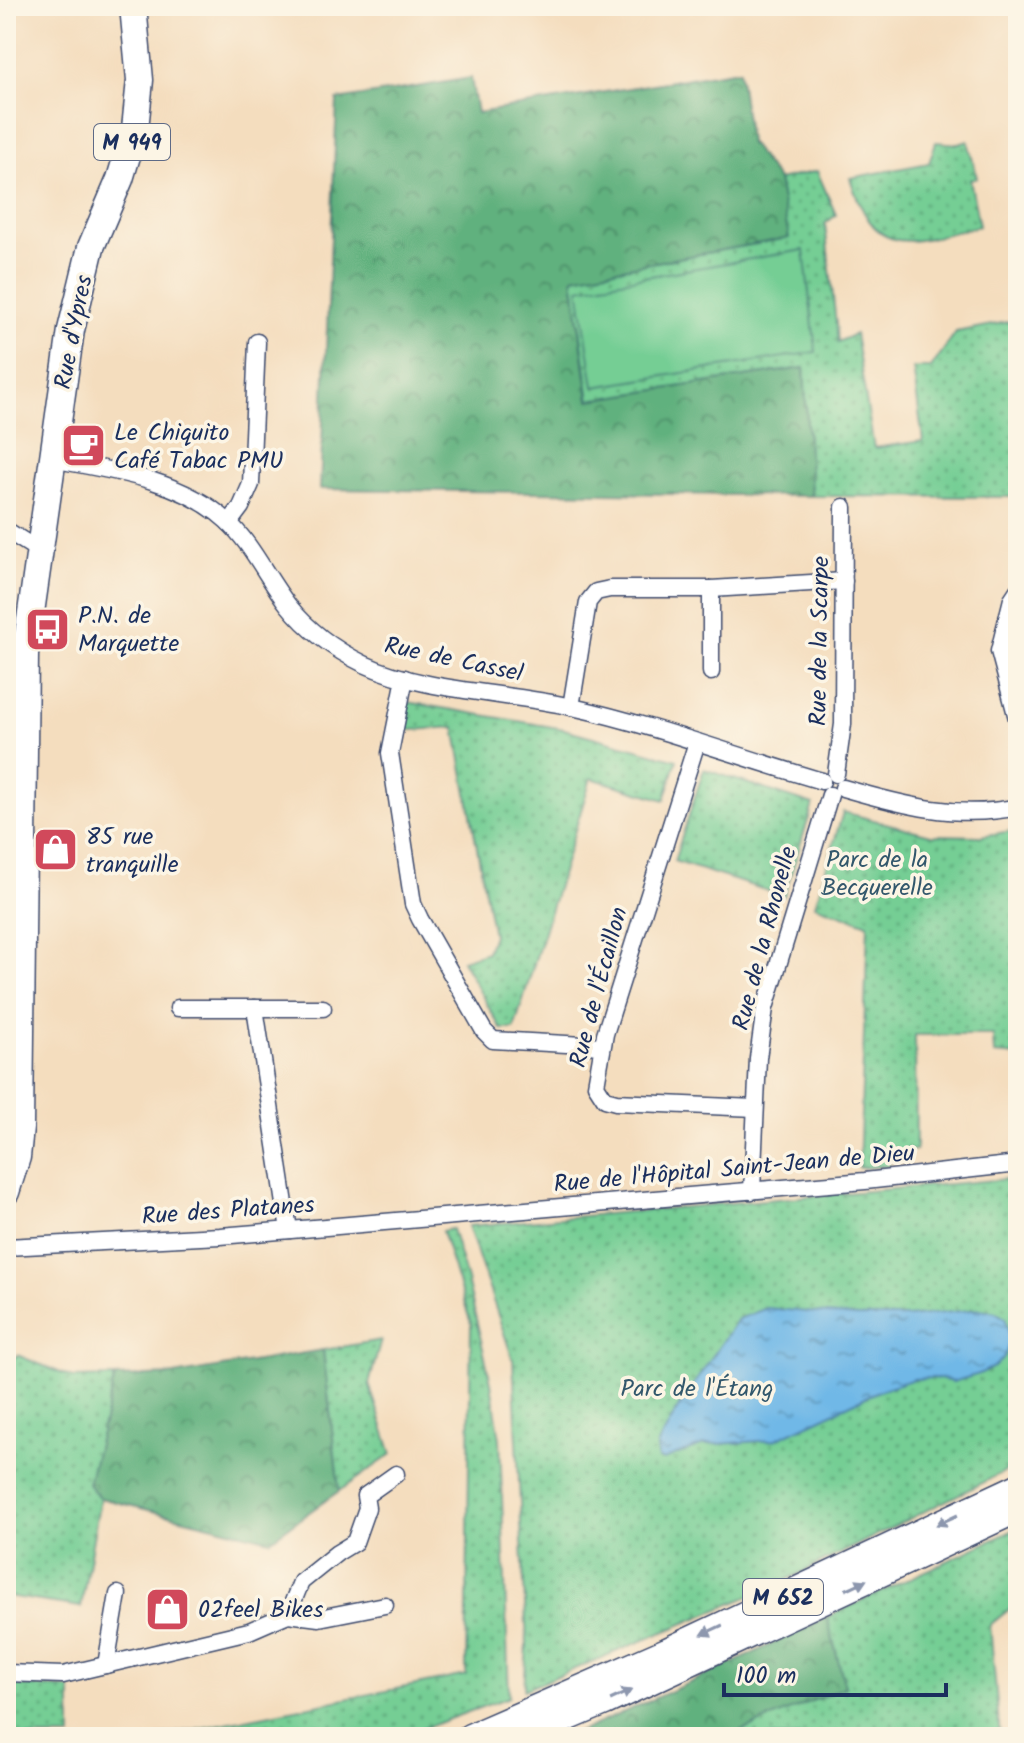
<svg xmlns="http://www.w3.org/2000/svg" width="1024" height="1743" font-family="Kalam,sans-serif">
<defs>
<pattern id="grass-dots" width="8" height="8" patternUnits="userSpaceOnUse" patternTransform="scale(2)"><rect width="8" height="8" fill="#75ce94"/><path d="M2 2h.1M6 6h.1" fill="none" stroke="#5fa87c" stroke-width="1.8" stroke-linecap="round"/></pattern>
<pattern id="forest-crowns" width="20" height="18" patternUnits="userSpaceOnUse" patternTransform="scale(2)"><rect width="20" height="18" fill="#60b17e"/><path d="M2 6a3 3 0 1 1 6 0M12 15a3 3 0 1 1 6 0" fill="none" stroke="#4e906a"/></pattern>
<pattern id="water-ripples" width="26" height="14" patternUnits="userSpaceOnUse" patternTransform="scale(2)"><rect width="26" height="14" fill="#6fb8e7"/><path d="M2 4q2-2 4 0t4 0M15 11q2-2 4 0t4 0" fill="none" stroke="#5a96be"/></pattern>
</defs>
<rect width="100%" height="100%" fill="#fcf5e5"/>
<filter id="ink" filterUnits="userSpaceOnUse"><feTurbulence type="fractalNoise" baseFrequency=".0125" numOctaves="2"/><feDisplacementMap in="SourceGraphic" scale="16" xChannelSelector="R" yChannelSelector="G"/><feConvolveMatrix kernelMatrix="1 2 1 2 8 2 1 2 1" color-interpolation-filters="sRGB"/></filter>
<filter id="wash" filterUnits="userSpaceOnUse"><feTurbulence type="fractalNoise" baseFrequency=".006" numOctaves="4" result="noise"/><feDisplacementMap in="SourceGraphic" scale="32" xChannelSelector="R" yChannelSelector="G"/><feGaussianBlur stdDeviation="1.8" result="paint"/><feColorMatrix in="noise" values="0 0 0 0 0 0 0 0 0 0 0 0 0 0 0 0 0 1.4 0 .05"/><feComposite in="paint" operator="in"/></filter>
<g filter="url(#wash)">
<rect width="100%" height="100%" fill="#f4ddbe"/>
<!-- grass -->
<g fill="url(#grass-dots)" stroke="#487e79" stroke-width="2">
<path d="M968,141L977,178L970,179L979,226C910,242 877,264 850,178L929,163L936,142L959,144Z"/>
<polygon points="817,171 836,215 825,224 838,342 855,334 874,448 923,441 913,368 931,368 956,332 1018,320 1018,497 811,496 804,368 590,401 573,277 788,238 778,180"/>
<polygon points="1018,245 1018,311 1005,246"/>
<polygon points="407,702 564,729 677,760 665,800 591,778 514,1029 501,1029 462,960 487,952 493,935 455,727 400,731"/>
<polygon points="704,769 813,805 784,896 674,861"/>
<polygon points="843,812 931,835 981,836 1018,830 1018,1056 994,1054 993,1035 915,1035 916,1150 889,1151 889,1166 859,1168 868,924 815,905"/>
<polygon points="1018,1178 1018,1465 774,1586 524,1690 527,1645 513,1360 468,1226"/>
<polygon points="452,1229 467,1280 491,1383 500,1439 509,1697 400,1737 156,1737 466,1675 471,1324 442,1231"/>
<polygon points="381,1340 369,1384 392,1454 339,1491 323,1350"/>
<polygon points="17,1355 73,1378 115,1377 88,1484 100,1498 81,1607 6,1596 6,1366"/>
<polygon points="1018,1528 1018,1602 990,1625 1000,1737 727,1737 845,1687 827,1617"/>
<polygon points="6,1685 71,1689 71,1737 6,1737"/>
</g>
<!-- forest -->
<g fill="url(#forest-crowns)" stroke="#3e706e" stroke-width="2">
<polygon points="739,70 749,142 778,180 789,238 573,277 589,400 804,368 811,496 320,489 337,100 471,78 477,113"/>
<polygon points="323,1350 339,1491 270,1540 100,1498 88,1484 115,1377 174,1375"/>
<polygon points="827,1617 845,1687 727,1737 568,1737 727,1666"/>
</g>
<!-- pitch -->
<polygon fill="#75ce94" stroke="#487e79" stroke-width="2" points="804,250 816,352 594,387 579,288"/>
<!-- water -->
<polygon fill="url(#water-ripples)" stroke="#4574a2" stroke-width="2" points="767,1308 857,1317 907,1317 980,1309 995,1312 1005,1318 1011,1341 1004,1357 994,1367 979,1374 953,1382 934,1378 914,1379 883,1389 774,1440 704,1445 663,1460 658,1459 657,1446 683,1400 738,1319"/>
</g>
<g filter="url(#ink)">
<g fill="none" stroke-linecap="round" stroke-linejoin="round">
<defs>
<g id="minor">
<path d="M51,459C110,470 181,479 227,521C252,544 267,578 288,605C308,630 335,650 364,664C424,692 506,692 572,707C657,726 739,757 822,781"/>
<polyline points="229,523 241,507 251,484 257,342"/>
<polyline points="6,530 38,550"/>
<polyline points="1018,590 1012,599 999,651 1018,722"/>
<polyline points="711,672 711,589"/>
<polyline points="405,678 390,753 413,904 420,919 484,1031 493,1040 602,1046"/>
<polyline points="571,707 588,602 596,592 610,589 711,589 844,581"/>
<polyline points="697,742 605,1034 596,1085 605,1099 616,1102 755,1108"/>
<polyline points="836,774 843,724 844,507"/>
<path d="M843,788C902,805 957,820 1018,807"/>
<polyline points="178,1008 323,1008"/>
<polyline points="255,1008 289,1230"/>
<polyline points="752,1191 758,1058 765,1008 830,795"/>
<polyline points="6,1247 220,1236 865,1181 1018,1164"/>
<polyline points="288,1614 319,1618 385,1605"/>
<polyline points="106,1665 118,1594"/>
<polyline points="6,1673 63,1675 249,1631 288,1614 301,1582 337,1553 355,1542 367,1508 365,1496 396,1474"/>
</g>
<polyline id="primary" points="6,1192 17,1157 20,1128 25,655 71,330 91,247 120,179 135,129 140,80 133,6"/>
<g id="trunk">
<polyline points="470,1737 667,1651 1018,1487"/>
<polyline points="522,1737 605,1702 1018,1509"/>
</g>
</defs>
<!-- minor casing -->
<use href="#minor" stroke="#3c496c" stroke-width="19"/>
<!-- primary casing -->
<use href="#primary" stroke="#3c496c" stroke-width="29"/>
<!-- trunk casing -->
<use href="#trunk" stroke="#3c496c" stroke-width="29"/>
<!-- minor -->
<use href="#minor" stroke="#fff" stroke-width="16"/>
<!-- primary -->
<use href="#primary" stroke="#fff" stroke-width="26"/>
<!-- trunk -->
<use href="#trunk" stroke="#fff" stroke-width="26"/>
</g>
<!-- one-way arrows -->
<defs><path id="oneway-solid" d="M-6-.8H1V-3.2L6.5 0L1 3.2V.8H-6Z" transform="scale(2)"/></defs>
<g fill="#8d97ae">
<use href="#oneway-solid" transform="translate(947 1520) rotate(155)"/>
<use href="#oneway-solid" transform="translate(856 1585) rotate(-25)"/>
<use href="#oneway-solid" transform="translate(712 1630) rotate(155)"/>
<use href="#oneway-solid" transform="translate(621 1695) rotate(-25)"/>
</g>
</g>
<!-- icons -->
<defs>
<symbol id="cafe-square" viewBox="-11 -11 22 22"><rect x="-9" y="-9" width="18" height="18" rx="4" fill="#d1495b" stroke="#fcf5e5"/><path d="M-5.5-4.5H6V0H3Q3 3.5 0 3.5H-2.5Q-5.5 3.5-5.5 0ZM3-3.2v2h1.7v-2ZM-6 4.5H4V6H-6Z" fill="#fff"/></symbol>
<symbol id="bus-square" viewBox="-11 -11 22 22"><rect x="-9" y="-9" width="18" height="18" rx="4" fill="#d1495b" stroke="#fcf5e5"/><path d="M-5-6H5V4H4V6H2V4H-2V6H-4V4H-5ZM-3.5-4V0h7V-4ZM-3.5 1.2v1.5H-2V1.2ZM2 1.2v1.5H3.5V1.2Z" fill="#fff"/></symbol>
<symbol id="shop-square" viewBox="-11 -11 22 22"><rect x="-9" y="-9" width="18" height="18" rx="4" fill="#d1495b" stroke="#fcf5e5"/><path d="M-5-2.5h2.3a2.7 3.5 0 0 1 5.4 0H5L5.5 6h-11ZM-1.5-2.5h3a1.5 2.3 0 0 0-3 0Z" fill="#fff"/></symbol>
</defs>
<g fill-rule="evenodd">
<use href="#cafe-square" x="58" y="420" width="51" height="51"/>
<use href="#bus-square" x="22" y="604" width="51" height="51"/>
<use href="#shop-square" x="30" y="824" width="51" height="51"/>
<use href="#shop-square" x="142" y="1584" width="51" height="51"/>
</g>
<g text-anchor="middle" stroke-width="7" stroke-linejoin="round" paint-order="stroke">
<!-- shield labels -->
<g fill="#fcf5e5" stroke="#5e6a86" stroke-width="2">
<rect x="94" y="124" width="76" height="36" rx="6"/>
<rect x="743" y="1579" width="80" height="36" rx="6"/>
</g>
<g font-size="22" font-weight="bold" fill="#1b2f5e">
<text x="132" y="150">M 949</text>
<text x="783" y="1605">M 652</text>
</g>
<!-- street labels -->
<g font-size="24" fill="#1b2f5e" stroke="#fcf5e5">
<text transform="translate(73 332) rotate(-79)" y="8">Rue d'Ypres</text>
<text transform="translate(819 641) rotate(-89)" y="8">Rue de la Scarpe</text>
<text transform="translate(454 659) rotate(12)" y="8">Rue de Cassel</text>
<text transform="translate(764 938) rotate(-75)" y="8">Rue de la Rhonelle</text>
<text transform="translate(598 987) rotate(-75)" y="8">Rue de l'Écaillon</text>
<text transform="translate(734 1168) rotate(-5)" y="8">Rue de l'Hôpital Saint-Jean de Dieu</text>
<text transform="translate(228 1210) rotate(-4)" y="8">Rue des Platanes</text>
</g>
<!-- poi labels -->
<g font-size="24" fill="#1b2f5e" stroke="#fcf5e5" text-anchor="start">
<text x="114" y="440">Le Chiquito<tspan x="114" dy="28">Café Tabac PMU</tspan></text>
<text x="78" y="623">P.N. de<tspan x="78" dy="28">Marquette</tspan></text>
<text x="86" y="844">85 rue<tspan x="86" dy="28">tranquille</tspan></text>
<text x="198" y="1617">02feel Bikes</text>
</g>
<!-- park labels -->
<g font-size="24" fill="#32576c" stroke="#fcf5e5">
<text x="877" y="867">Parc de la<tspan x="877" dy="28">Becquerelle</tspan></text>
<text x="697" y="1396">Parc de l'Étang</text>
</g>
</g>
<!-- margin -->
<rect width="1024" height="1743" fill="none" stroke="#fcf5e5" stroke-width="32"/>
<!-- scale -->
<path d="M724 1683v12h222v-12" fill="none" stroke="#1b2f5e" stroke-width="4"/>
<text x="736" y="1683" font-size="24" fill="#1b2f5e" stroke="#fcf5e5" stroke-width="6" paint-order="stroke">100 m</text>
</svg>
